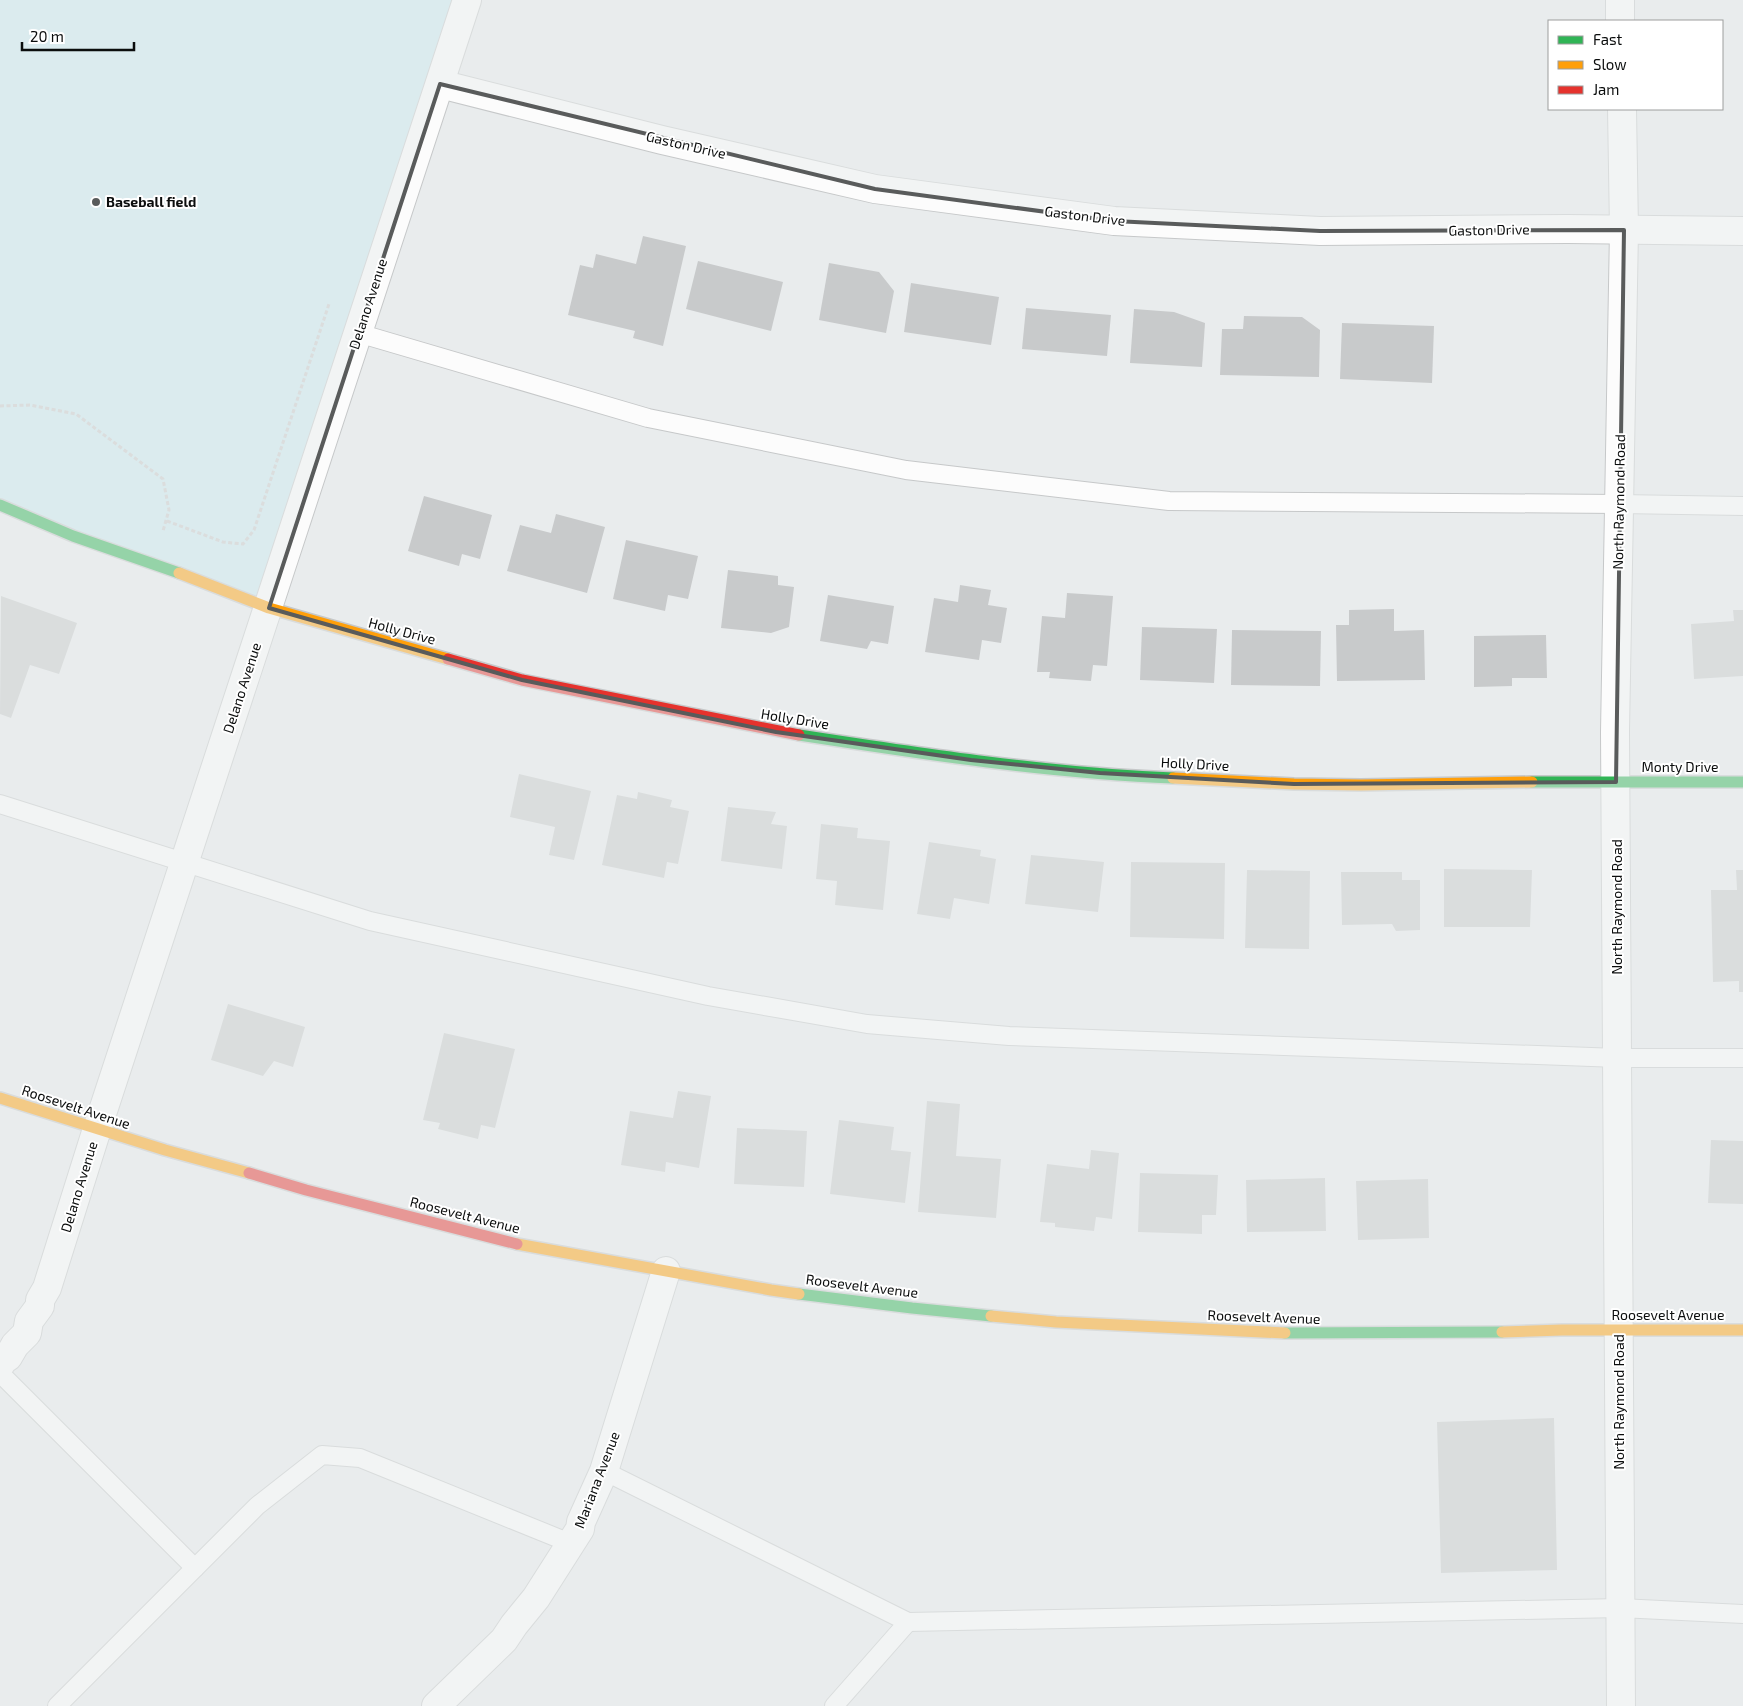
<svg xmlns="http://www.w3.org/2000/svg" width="1743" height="1706" font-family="'Exo 2',sans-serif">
<rect width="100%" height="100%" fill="#e9eced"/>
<!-- green -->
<polygon fill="#cae8ef" points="0,0 461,0 269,608 0,505"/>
<!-- building -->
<g fill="#c8cacb">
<polygon points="643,236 686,246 663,346 633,338 635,331 568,315 580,265 593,268 596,254 636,264"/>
<polygon points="698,261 783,282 771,331 686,309"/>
<polygon points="829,263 879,272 894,291 886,333 819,320"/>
<polygon points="911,283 999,297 991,345 904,332"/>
<polygon points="1026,308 1111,315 1107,356 1022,349"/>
<polygon points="1134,309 1174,312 1205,323 1202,367 1130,363"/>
<polygon points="1244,316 1302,317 1320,330 1319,377 1220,375 1222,329 1243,329"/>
<polygon points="1342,323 1434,326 1432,383 1340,379"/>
<polygon points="424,496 492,515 480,559 462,554 459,566 408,551"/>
<polygon points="556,514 605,527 587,593 507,571 520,525 551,533"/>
<polygon points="626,540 698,556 688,599 668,595 665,611 613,599"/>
<polygon points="728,570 778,576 778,585 794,587 789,627 771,633 721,628"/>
<polygon points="960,585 991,590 988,605 1007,608 1001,643 982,640 979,660 925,652 934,598 958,602"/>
<polygon points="1067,593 1113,596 1107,666 1093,665 1091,681 1049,678 1050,672 1037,672 1042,616 1065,618"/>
<polygon points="828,595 894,606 888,644 871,641 867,649 820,641"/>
<polygon points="1,596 77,623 59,674 30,665 11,718 0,714"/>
<polygon points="1394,609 1394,631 1424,630 1425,680 1337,681 1336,625 1349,625 1349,610"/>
<polygon points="1733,610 1743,610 1743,676 1694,679 1691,624 1734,621"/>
<polygon points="1142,627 1217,629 1214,683 1140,680"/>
<polygon points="1232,630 1321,631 1320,686 1231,685"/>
<polygon points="1546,635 1547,678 1512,678 1512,686 1474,687 1474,636"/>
<polygon points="519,774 591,791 574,860 549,855 555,827 510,817"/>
<polygon points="638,792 672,800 670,807 689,811 678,864 667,862 664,878 602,865 617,795 637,799"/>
<polygon points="728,807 776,812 771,824 787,826 782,869 721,861"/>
<polygon points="821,824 858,828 857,838 890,841 883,910 835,905 837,881 816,879"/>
<polygon points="929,842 981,850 980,856 996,859 989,904 954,898 950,919 917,914"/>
<polygon points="1031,855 1104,862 1098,912 1025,904"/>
<polygon points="1131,862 1225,863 1224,939 1130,937"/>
<polygon points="1444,869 1532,870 1530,927 1444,927"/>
<polygon points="1247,870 1310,871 1309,949 1245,948"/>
<polygon points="1736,870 1743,870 1743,992 1739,992 1739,981 1713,982 1711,890 1737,890"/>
<polygon points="1341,872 1402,872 1402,880 1420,880 1420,930 1396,931 1392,924 1342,925"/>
<polygon points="228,1004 305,1027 293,1067 274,1061 263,1076 211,1060"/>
<polygon points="444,1033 515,1049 495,1128 481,1125 478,1139 438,1129 440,1123 423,1120"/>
<polygon points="678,1091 711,1096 699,1168 666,1162 665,1172 621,1165 630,1111 673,1118"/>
<polygon points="927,1101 960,1104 956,1156 1001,1159 996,1218 918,1212"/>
<polygon points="839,1120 894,1127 891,1150 911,1152 905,1203 830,1194"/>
<polygon points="737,1128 807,1131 804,1187 734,1184"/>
<polygon points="1711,1140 1743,1141 1743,1204 1708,1203"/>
<polygon points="1091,1150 1119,1153 1112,1219 1096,1217 1094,1231 1055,1227 1055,1223 1040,1222 1047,1164 1089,1169"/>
<polygon points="1140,1173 1218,1175 1216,1215 1202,1215 1202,1234 1138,1232"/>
<polygon points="1325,1178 1326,1231 1247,1232 1246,1180"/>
<polygon points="1428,1179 1429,1238 1358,1240 1356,1181"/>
<polygon points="1554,1418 1557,1570 1441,1573 1437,1422"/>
</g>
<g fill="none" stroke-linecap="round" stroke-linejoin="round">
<defs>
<g id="lane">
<polyline points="358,333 648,418 906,470 1169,501 1619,504 1743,506"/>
<polyline points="0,804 370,921 708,996 867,1024 1009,1036 1618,1058 1743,1058"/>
<polyline points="0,1373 195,1568"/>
<polyline points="604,1471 908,1622 1620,1608 1743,1614"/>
<polyline points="57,1706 257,1506 322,1455 360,1458 570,1543"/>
<polyline points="834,1706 908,1622"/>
</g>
<g id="street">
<polyline points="1620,0 1620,21"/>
<polyline points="440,84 662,140 875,189 1114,221 1320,231 1568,229 1743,231"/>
<polyline points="0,1365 4,1359 8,1357 15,1345 27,1333 29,1321 40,1306 40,1300 47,1288 97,1129 467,0"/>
<polyline points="436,1706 504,1640 514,1625 536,1598 580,1529 581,1522 604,1471 666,1271"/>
<polyline points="1621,1706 1615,732 1624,230 1622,109"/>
</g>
<g id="fast">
<polyline points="0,505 73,536 179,573"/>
<path d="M799,735C923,754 1048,773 1173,778"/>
<polyline points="1532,782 1743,782"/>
<polyline points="799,1294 912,1308 991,1316"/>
<polyline points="1285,1333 1502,1332"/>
</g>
<g id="slow">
<polyline points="179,573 269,608 448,659"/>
<polyline points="1173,778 1294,784 1361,785 1532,782"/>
<polyline points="0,1098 165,1150 249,1173"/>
<polyline points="517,1244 771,1290 799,1294"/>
<polyline points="991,1316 1056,1322 1285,1333"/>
<polyline points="1502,1332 1562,1330 1743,1330"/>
</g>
<g id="jam">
<polyline points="448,659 522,680 799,735"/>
<polyline points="249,1173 306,1190 517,1244"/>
</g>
</defs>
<!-- lane casing -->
<use href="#lane" stroke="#c6c8c9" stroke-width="20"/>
<!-- street casing -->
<use href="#street" stroke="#c6c8c9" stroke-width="30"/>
<!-- fast casing -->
<use href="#fast" stroke="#c6c8c9" stroke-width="14"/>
<!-- slow casing -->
<use href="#slow" stroke="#c6c8c9" stroke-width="14"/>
<!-- jam casing -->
<use href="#jam" stroke="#c6c8c9" stroke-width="14"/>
<!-- path -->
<g stroke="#c9c9c9" stroke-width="3" stroke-dasharray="4 2.5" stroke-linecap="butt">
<polyline points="0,406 30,405 76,414 163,479 169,510 163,531"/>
<polyline points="167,521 223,542 243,544 254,530 329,304"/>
</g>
<!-- lane -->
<use href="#lane" stroke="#fcfcfc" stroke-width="18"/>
<!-- street -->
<use href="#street" stroke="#fcfcfc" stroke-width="28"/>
<!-- fast -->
<use href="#fast" stroke="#30b455" stroke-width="11"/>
<!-- slow -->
<use href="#slow" stroke="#ff9f0a" stroke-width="11"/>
<!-- jam -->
<use href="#jam" stroke="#e5322d" stroke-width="11"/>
</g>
<!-- marked area -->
<path d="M0 0H1743V1706H0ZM440,84L875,189L1114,221L1320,231L1624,230L1616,782L1294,784L1100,773L971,760L776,732L522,680L269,608Z" fill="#e9eced" fill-opacity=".55" fill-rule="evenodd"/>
<path fill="none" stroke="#595b5b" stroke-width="4" stroke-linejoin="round" d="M440,84L875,189L1114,221L1320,231L1624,230L1616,782L1294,784L1100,773L971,760L776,732L522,680L269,608Z"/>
<!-- markers -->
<circle fill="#595b5b" stroke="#fff" stroke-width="2" cx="96" cy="202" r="5"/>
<g text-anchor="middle" stroke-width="4" stroke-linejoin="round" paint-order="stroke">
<!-- street labels -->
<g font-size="14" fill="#0b0d0d" stroke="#fff">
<text transform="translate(686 145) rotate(13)" y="5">Gaston Drive</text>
<text transform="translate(1085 216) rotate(7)" y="5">Gaston Drive</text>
<text transform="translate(1489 230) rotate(-1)" y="5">Gaston Drive</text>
<text transform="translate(368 304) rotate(-72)" y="5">Delano Avenue</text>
<text transform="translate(1619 502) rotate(-89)" y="5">North Raymond Road</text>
<text transform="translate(402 631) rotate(15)" y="5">Holly Drive</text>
<text transform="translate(242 688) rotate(-72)" y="5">Delano Avenue</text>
<text transform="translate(795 719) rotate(9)" y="5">Holly Drive</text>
<text transform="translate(1195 764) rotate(3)" y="5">Holly Drive</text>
<text x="1680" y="772">Monty Drive</text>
<text transform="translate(1617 907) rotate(-90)" y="5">North Raymond Road</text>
<text transform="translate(76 1107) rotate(18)" y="5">Roosevelt Avenue</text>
<text transform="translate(79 1187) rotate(-73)" y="5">Delano Avenue</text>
<text transform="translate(465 1215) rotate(14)" y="5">Roosevelt Avenue</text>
<text transform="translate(862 1286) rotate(7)" y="5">Roosevelt Avenue</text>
<text x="1668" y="1320">Roosevelt Avenue</text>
<text transform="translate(1264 1317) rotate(2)" y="5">Roosevelt Avenue</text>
<text transform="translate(1619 1402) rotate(-90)" y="5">North Raymond Road</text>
<text transform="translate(597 1480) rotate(-69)" y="5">Mariana Avenue</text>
</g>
<!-- poi labels -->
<g font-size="14" font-weight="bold" fill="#0b0d0d" stroke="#fff" text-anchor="start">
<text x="106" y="207">Baseball field</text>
</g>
</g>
<!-- legend -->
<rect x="1548" y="20" width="175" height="90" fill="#ffffff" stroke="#9d9e9e"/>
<rect x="1558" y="36" width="25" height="8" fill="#30b455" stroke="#9d9e9e"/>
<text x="1593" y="45" font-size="15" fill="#0b0d0d">Fast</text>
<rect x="1558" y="61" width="25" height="8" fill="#ff9f0a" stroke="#9d9e9e"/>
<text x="1593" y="70" font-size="15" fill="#0b0d0d">Slow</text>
<rect x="1558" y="86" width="25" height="8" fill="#e5322d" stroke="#9d9e9e"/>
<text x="1593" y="95" font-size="15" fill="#0b0d0d">Jam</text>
<!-- scale -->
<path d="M22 42v8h112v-8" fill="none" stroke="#0b0d0d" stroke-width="2.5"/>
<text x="30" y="42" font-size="15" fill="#0b0d0d" stroke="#ffffff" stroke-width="4" paint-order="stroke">20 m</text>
</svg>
